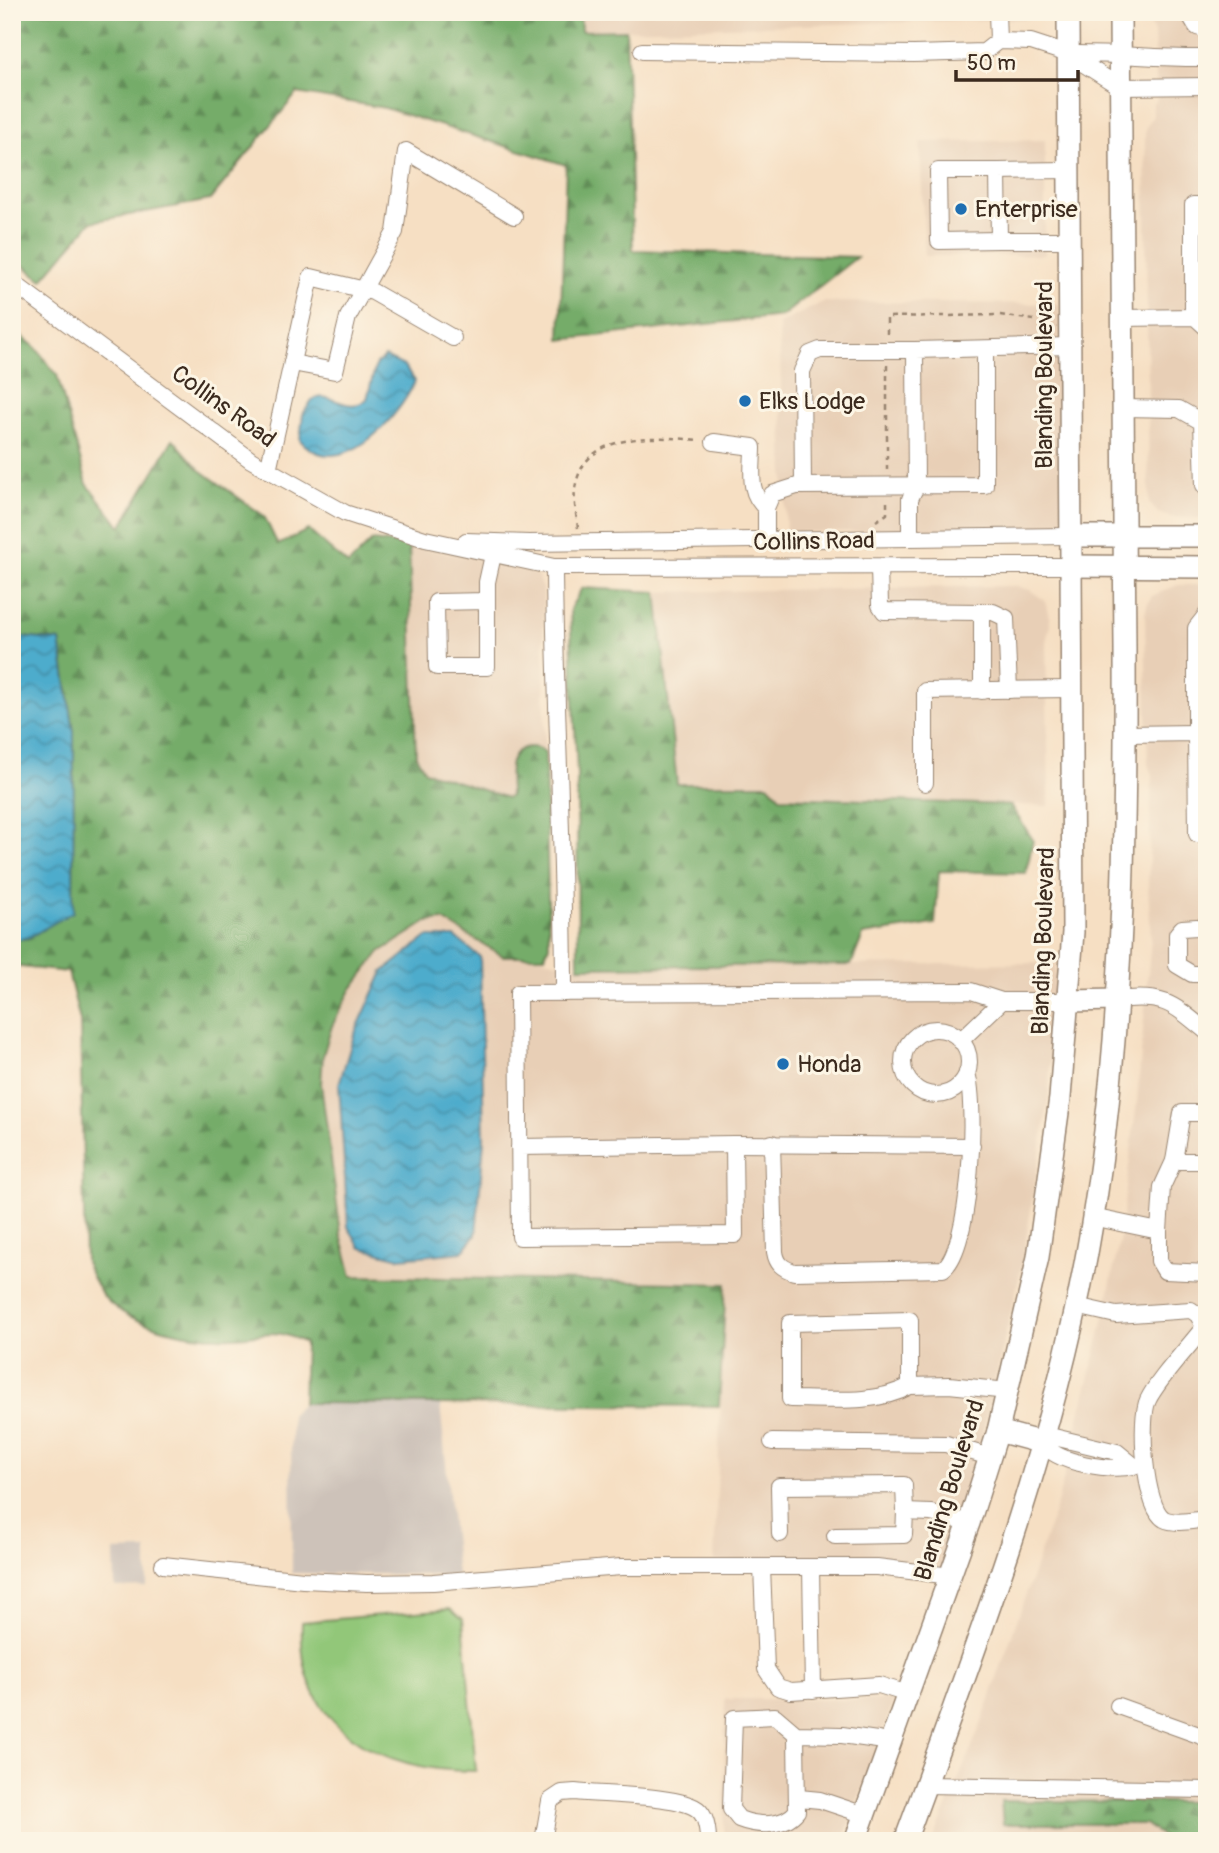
<svg xmlns="http://www.w3.org/2000/svg" width="1219" height="1853" font-family="Pangolin,sans-serif">
<defs>
<pattern id="forest-firs" width="22" height="20" patternUnits="userSpaceOnUse" patternTransform="scale(1.75)"><rect width="22" height="20" fill="#75ac69"/><path d="M5 1l3.5 6h-7zM16 11l3.5 6h-7z" fill="#618c56"/></pattern>
<pattern id="water-waves" width="16" height="10" patternUnits="userSpaceOnUse" patternTransform="scale(1.75)"><rect width="16" height="10" fill="#4eaccc"/><path d="M0 5q4-4 8 0t8 0" fill="none" stroke="#428ca5"/></pattern>
</defs>
<rect width="100%" height="100%" fill="#fcf5e5"/>
<filter id="ink" filterUnits="userSpaceOnUse"><feTurbulence type="fractalNoise" baseFrequency=".0143" numOctaves="2"/><feDisplacementMap in="SourceGraphic" scale="14" xChannelSelector="R" yChannelSelector="G"/><feConvolveMatrix kernelMatrix="1 2 1 2 8 2 1 2 1" color-interpolation-filters="sRGB"/></filter>
<filter id="wash" filterUnits="userSpaceOnUse"><feTurbulence type="fractalNoise" baseFrequency=".00686" numOctaves="4" result="noise"/><feDisplacementMap in="SourceGraphic" scale="28" xChannelSelector="R" yChannelSelector="G"/><feGaussianBlur stdDeviation="1.57" result="paint"/><feColorMatrix in="noise" values="0 0 0 0 0 0 0 0 0 0 0 0 0 0 0 0 0 1.4 0 .05"/><feComposite in="paint" operator="in"/></filter>
<g filter="url(#wash)">
<rect width="100%" height="100%" fill="#f6dfc3"/>
<!-- built -->
<g fill="#e8cfb6">
<polygon points="580,12 1051,12 1051,18 580,31"/>
<polygon points="1146,12 1207,12 1207,519 1170,517 1158,513 1149,503 1145,129 1153,116 1153,103 1157,101 1154,32"/>
<polygon points="1045,140 1045,255 925,256 920,142"/>
<polygon points="823,302 1059,304 1063,530 786,532 779,324"/>
<polygon points="409,545 525,569 538,576 543,592 545,752 539,748 515,752 511,757 510,796 507,798 425,771 419,766 416,756"/>
<polygon points="1178,585 1207,585 1207,1802 1001,1801 1004,1824 1145,1824 1169,1841 933,1841 982,1722 1058,1501 1101,1331 1120,1237 1137,1102 1151,938 1148,885 1152,774 1148,764 1145,616 1147,605 1152,596"/>
<polygon points="1016,586 1030,590 1044,600 1049,613 1050,625 1046,642 1049,806 779,797 768,784 677,784 657,592"/>
<polygon points="443,920 503,956 541,958 578,967 1056,963 1048,1102 1022,1265 972,1478 944,1567 714,1561 726,1284 352,1277 341,1234 331,1165 321,1084 323,1055 332,1026 351,990 380,952 427,922"/>
<polygon points="725,1699 894,1700 843,1841 724,1841"/>
</g>
<!-- industrial -->
<g fill="#cdc2b9">
<polygon points="303,1403 440,1404 457,1575 292,1573 291,1415"/>
<polygon points="147,1550 147,1587 115,1588 114,1551"/>
</g>
<!-- forest -->
<g fill="url(#forest-firs)" stroke="#586b44" stroke-width="2">
<polygon points="12,12 580,12 581,31 626,30 633,250 857,257 782,316 560,340 566,165 385,108 297,93 210,200 91,222 42,280 12,257"/>
<path d="M12,328L36,348L57,375L87,484L121,527L173,439L199,469L264,516L278,545L308,530L348,565L372,541L409,545L416,756L425,771L507,798L510,796C510,777 504,750 529,747C536,747 539,748 545,752L549,945L545,956H503L443,920L427,922L380,952L351,990L332,1026L323,1055L321,1084L341,1234L352,1276L726,1284L719,1406L303,1403L305,1343C271,1326 267,1336 233,1337C195,1339 132,1327 106,1299C96,1288 91,1275 85,1262L80,1021L68,972L12,966V940L28,938L73,911L74,732L60,641L12,636Z"/>
<polygon points="582,588 657,592 677,784 768,784 780,797 1010,805 1033,840 1026,873 939,871 935,924 863,935 851,965 578,967 577,775 570,609"/>
<polygon points="1001,1801 1207,1802 1207,1841 1169,1841 1145,1824 1003,1824"/>
</g>
<!-- garden -->
<path fill="#92c779" stroke="#66784c" stroke-width="2" d="M450,1609L463,1619L476,1771C381,1772 296,1729 302,1622Z"/>
<!-- water -->
<g fill="url(#water-waves)" stroke="#446b75" stroke-width="2">
<path d="M385,357L404,366L415,381C399,418 340,485 300,440L303,414L312,400C331,389 347,416 367,399L376,364Z"/>
<polygon points="12,636 60,641 74,732 73,912 28,938 12,940"/>
<polygon points="427,937 455,937 480,957 484,1140 476,1235 462,1252 400,1258 361,1248 348,1227 339,1084 354,1035 383,972"/>
</g>
</g>
<g filter="url(#ink)">
<g fill="none" stroke-linecap="round" stroke-linejoin="round">
<defs>
<g id="minor">
<polyline points="997,12 998,41"/>
<polyline points="1188,12 1197,27 1207,30"/>
<polyline points="642,51 914,54 984,52 998,41 1031,42 1068,54"/>
<path d="M1207,58C1160,59 1115,53 1068,54L1120,87L1207,86"/>
<polyline points="1070,170 998,171 999,240 1070,240"/>
<polyline points="998,171 938,171 939,241 999,240"/>
<polyline points="12,282 251,460 345,513 425,539 554,567 1069,566"/>
<polyline points="1193,317 1193,205 1207,205"/>
<polyline points="1122,318 1195,317 1207,328"/>
<polyline points="292,363 335,371 348,317 395,232 406,151 514,216"/>
<polyline points="1123,408 1179,409 1202,422 1204,485 1207,489"/>
<path d="M714,442L753,447C753,470 747,493 766,508V538"/>
<polyline points="268,470 311,277 373,292 453,338"/>
<polyline points="803,485 802,371 810,354 820,350 915,350"/>
<polyline points="766,508 772,494 797,486 985,485 985,349"/>
<polyline points="910,537 910,499 916,486 915,350 1071,346"/>
<polyline points="466,541 529,543 1068,536"/>
<path d="M554,567C555,709 564,850 564,993"/>
<polyline points="879,567 880,605 884,611 982,612"/>
<polyline points="487,601 436,602 437,667 487,667 487,582 493,555"/>
<polyline points="982,691 982,612 993,612 1006,618 1009,690"/>
<polyline points="1196,733 1196,628 1207,614"/>
<polyline points="1125,734 1196,733 1197,834 1207,834"/>
<polyline points="925,783 925,691 1071,689"/>
<polyline points="1197,927 1182,928 1177,934 1177,965 1192,974 1207,974"/>
<path d="M1116,1000C1164,994 1172,1003 1207,1032"/>
<circle cx="936" cy="1062" r="33"/>
<polyline points="960,1041 1002,1001"/>
<path d="M772,1143L775,1252C777,1264 782,1268 794,1272L943,1269C971,1249 977,1106 967,1073"/>
<polyline points="734,1144 972,1146"/>
<polyline points="519,1147 734,1144 735,1235 520,1237 518,993 971,991 1002,1001 1070,1001"/>
<polyline points="1174,1161 1207,1161"/>
<polyline points="1092,1217 1159,1231 1162,1187 1174,1161 1182,1113 1207,1113"/>
<polyline points="1159,1231 1159,1261 1165,1271 1207,1273"/>
<polyline points="1076,1306 1116,1315 1191,1310 1198,1315 1204,1327"/>
<path d="M1204,1327C1189,1347 1158,1379 1148,1400C1139,1418 1144,1507 1164,1519C1176,1525 1194,1520 1207,1519"/>
<path d="M910,1386C875,1405 829,1399 790,1399V1323L910,1320V1386L949,1385L1008,1391"/>
<path d="M1054,1437L1117,1452L1134,1466C1110,1471 1057,1464 1043,1443Z"/>
<polyline points="772,1442 946,1444 990,1457"/>
<polyline points="780,1534 779,1486 904,1485 905,1512"/>
<polyline points="835,1536 904,1535 905,1512 931,1513 969,1523"/>
<polyline points="163,1565 303,1580 367,1583 433,1582 621,1567 877,1567 951,1576"/>
<polyline points="762,1567 766,1669 778,1687 791,1691 879,1685 908,1694"/>
<polyline points="811,1567 813,1690"/>
<polyline points="1118,1706 1207,1738"/>
<path d="M796,1734L775,1716L734,1718L731,1809L739,1819C757,1826 783,1828 797,1811L796,1734L842,1735L891,1742"/>
<polyline points="925,1785 1207,1790"/>
<polyline points="799,1798 820,1800 865,1815"/>
<path d="M543,1841L550,1801L562,1793L575,1792C603,1795 671,1795 694,1807C706,1813 708,1829 708,1841"/>
</g>
<g id="major">
<polyline points="1068,536 1207,536"/>
<polyline points="1069,566 1207,567"/>
<polyline points="1070,1001 1116,1000"/>
<polyline points="998,1431 1043,1443"/>
<polyline points="855,1841 969,1523 998,1431 1038,1257 1060,1098 1073,932 1068,12"/>
<path d="M905,1841C976,1647 1050,1456 1087,1253C1123,1053 1126,850 1125,647C1125,436 1121,224 1120,12"/>
</g>
</defs>
<!-- minor casing -->
<use href="#minor" stroke="#988470" stroke-width="18"/>
<!-- major casing -->
<use href="#major" stroke="#988470" stroke-width="24"/>
<!-- path -->
<g stroke="#988470" stroke-width="2.5" stroke-dasharray="5 5" stroke-linecap="butt">
<polyline points="887,334 887,317 1000,315 1034,320"/>
<polyline points="887,365 887,470"/>
<polyline points="876,521 887,514 887,502"/>
<path d="M578,528C576,512 572,495 577,480C590,430 661,437 700,440"/>
</g>
<!-- minor -->
<use href="#minor" stroke="#fff" stroke-width="16"/>
<!-- major -->
<use href="#major" stroke="#fff" stroke-width="21"/>
</g>
</g>
<!-- markers -->
<g fill="#1f6fb2" stroke="#fcf5e5" stroke-width="2.5">
<circle cx="961" cy="209" r="7"/>
<circle cx="745" cy="401" r="7"/>
<circle cx="783" cy="1064" r="7"/>
</g>
<g text-anchor="middle" stroke-width="6" stroke-linejoin="round" paint-order="stroke">
<!-- poi labels -->
<g font-size="24" fill="#3b2a1e" stroke="#fcf5e5" text-anchor="start">
<text x="975" y="217">Enterprise</text>
<text x="759" y="409">Elks Lodge</text>
<text x="797" y="1072">Honda</text>
</g>
<!-- street labels -->
<g font-size="24" fill="#3b2a1e" stroke="#fcf5e5">
<text transform="translate(1044 375) rotate(-90)" y="8">Blanding Boulevard</text>
<text transform="translate(224 406) rotate(36)" y="8">Collins Road</text>
<text transform="translate(814 541) rotate(-1)" y="8">Collins Road</text>
<text transform="translate(1043 941) rotate(-88)" y="8">Blanding Boulevard</text>
<text transform="translate(949 1490) rotate(-73)" y="8">Blanding Boulevard</text>
</g>
</g>
<!-- margin -->
<rect width="1219" height="1853" fill="none" stroke="#fcf5e5" stroke-width="42"/>
<!-- scale -->
<path d="M956 70v10h122v-10" fill="none" stroke="#3b2a1e" stroke-width="3.5"/>
<text x="967" y="70" font-size="21" fill="#3b2a1e" stroke="#fcf5e5" stroke-width="5" paint-order="stroke">50 m</text>
</svg>
